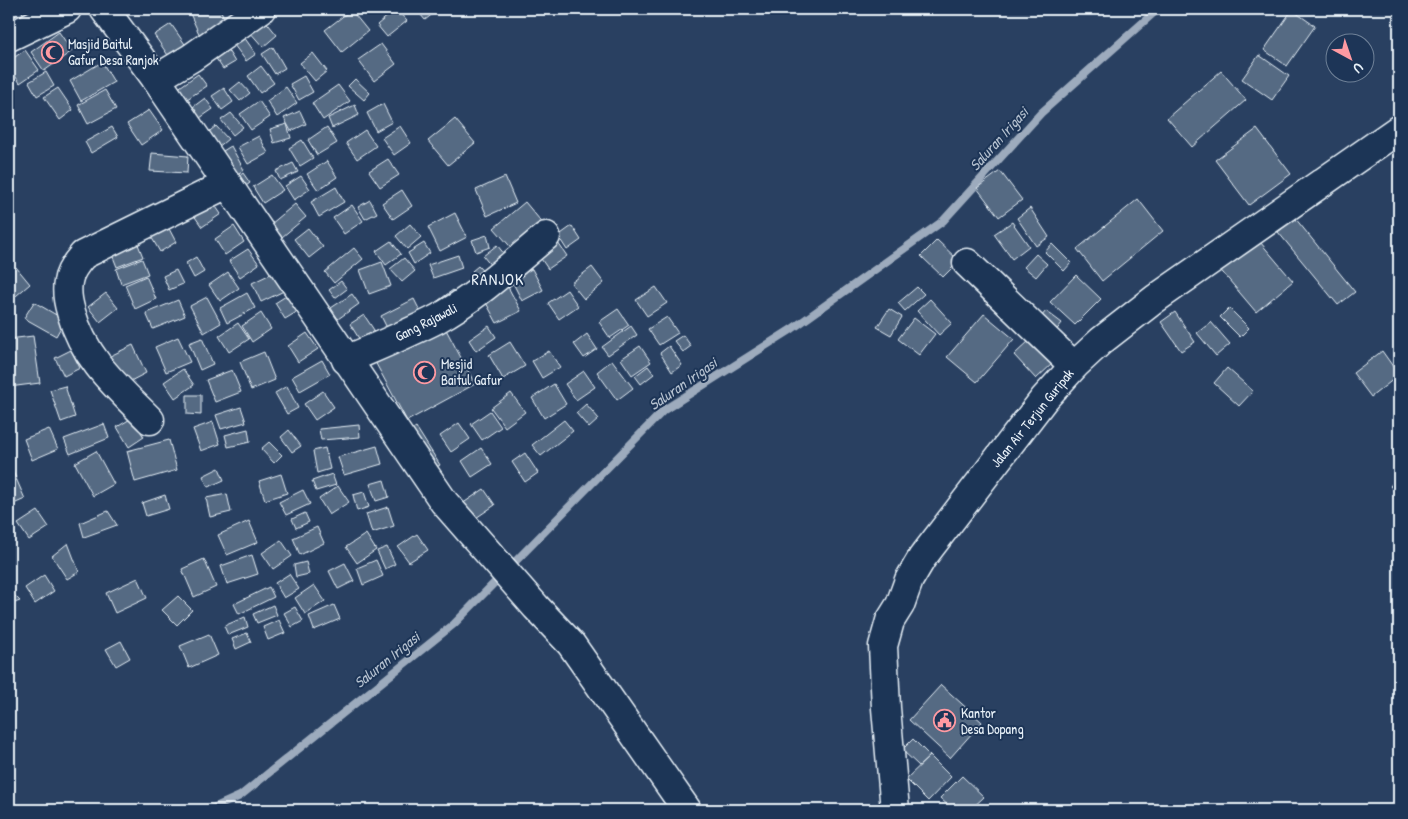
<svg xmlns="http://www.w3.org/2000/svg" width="1408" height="819" font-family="'Patrick Hand',sans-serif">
<rect width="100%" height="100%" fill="#294061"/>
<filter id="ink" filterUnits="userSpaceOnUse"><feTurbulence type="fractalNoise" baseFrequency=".02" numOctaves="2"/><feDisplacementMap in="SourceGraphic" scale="10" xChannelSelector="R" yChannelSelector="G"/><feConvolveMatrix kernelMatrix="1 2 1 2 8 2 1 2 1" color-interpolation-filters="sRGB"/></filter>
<g filter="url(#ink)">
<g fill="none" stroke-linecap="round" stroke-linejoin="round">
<!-- stream -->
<polyline stroke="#9dabbd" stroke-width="8" points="209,810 240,796 454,624 664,410 792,329 943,221 1041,113 1158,9"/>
</g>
<!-- building -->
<g fill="#556a83" stroke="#e8f1f8">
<polygon points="20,9 48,9 29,22"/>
<polygon points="188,9 220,9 227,24 200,36"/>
<polygon points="396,9 407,21 387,37 377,25"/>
<polygon points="416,9 439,9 425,20"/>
<polygon points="351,10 368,31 342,52 325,30"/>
<polygon points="1292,10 1315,26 1287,66 1264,50"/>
<polygon points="264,19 277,35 263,47 249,31"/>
<polygon points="171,24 189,50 172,61 154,35"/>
<polygon points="59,32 72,51 44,71 31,52"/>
<polygon points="244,37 256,54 246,61 234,45"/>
<polygon points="381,44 396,64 374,81 358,60"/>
<polygon points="273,47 285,68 275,74 262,54"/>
<polygon points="227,49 235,62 223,69 215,57"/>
<polygon points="25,50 39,70 20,83 9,67 9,61"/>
<polygon points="313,53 327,71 315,81 300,63"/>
<polygon points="1259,55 1289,76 1272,100 1242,79"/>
<polygon points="102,62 114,82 81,101 70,81"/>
<polygon points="261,66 274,83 260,93 248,76"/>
<polygon points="1221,71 1246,100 1192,147 1167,118"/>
<polygon points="46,72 54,86 37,96 29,82"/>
<polygon points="198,74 207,86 178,105 170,94"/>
<polygon points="304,76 313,92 299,100 290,84"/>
<polygon points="355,79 370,93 364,100 348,86"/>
<polygon points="240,82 250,93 240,101 230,90"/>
<polygon points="338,85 350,101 323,120 312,103"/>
<polygon points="286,87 297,103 277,117 267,101"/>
<polygon points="58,88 73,110 60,120 44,97"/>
<polygon points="224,88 233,102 222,110 212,96"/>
<polygon points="105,90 116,109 88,124 78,105"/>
<polygon points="205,98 213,109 200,118 193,107"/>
<polygon points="259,101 270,117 251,130 240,114"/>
<polygon points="383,104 392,122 376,131 367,113"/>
<polygon points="355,105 359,115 332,128 328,118"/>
<polygon points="149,110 163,130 141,145 127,124"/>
<polygon points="300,111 306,124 291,131 284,118"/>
<polygon points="231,113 243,127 233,135 221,120"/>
<polygon points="455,119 475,143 448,165 428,141"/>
<polygon points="287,124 291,138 274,143 270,129"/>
<polygon points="216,126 228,139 211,153 200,139"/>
<polygon points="400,126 411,143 394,155 382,138"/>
<polygon points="112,127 118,137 91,153 85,142"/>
<polygon points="327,127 337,143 317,155 308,140"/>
<polygon points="1257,129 1291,174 1249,205 1215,160"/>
<polygon points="365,130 376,146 357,159 346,143"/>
<polygon points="259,136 268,153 248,164 238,147"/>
<polygon points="302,140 313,158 300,166 289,148"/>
<polygon points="231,146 244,170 228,179 215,156"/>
<polygon points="152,153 188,156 187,173 150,171"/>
<polygon points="388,159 399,175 380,187 369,171"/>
<polygon points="327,161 337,177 318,190 307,174"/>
<polygon points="293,163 298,172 280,180 276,171"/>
<polygon points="1000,171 1022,200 999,217 977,188"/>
<polygon points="243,173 250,183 238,192 232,182"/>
<polygon points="272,175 283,190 263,203 253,187"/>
<polygon points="301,176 310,189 294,200 285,186"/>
<polygon points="505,177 516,203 487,216 476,190"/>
<polygon points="336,187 344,202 319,217 311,202"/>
<polygon points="402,190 412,206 393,219 382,203"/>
<polygon points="210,198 221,214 202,227 191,211"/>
<polygon points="1138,199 1163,231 1102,281 1077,249"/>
<polygon points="370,200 377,213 365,219 358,207"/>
<polygon points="525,202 545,226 515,252 494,228"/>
<polygon points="295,204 306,217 282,237 271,224"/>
<polygon points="352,205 363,221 344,234 333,218"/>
<polygon points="1030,208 1049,237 1036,246 1017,218"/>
<polygon points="455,213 467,237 440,251 428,227"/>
<polygon points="1295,218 1355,292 1338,305 1278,232"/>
<polygon points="1012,222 1029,246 1012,259 994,234"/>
<polygon points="166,223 176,242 160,252 149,233"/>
<polygon points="410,224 421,237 407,249 396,236"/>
<polygon points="234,226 244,242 225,255 215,239"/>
<polygon points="572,226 581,240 567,250 558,236"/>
<polygon points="308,228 323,247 309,258 294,239"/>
<polygon points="134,234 143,257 117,267 108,244"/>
<polygon points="487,235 490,247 476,252 472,240"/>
<polygon points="1255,236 1293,281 1256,312 1218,267"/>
<polygon points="556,240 567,256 548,269 537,253"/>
<polygon points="937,240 959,261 943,277 921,256"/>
<polygon points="391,241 401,254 386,265 376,251"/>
<polygon points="424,243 430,253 414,264 408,253"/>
<polygon points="1052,244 1071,263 1064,271 1045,252"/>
<polygon points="497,245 509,260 496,272 483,256"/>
<polygon points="354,248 363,259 334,283 325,272"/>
<polygon points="248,249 259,264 240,277 229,261"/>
<polygon points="1036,254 1047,264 1036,277 1024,267"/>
<polygon points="458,255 462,268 433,278 428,265"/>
<polygon points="196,257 204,272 194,278 186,263"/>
<polygon points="404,258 415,271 402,282 390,269"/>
<polygon points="142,259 148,274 121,284 116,269"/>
<polygon points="382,262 391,286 369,294 360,270"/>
<polygon points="478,266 490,279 484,284 472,271"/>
<polygon points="16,267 30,284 10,301 9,273"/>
<polygon points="592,267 604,283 584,299 571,283"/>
<polygon points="532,269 543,290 522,301 511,279"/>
<polygon points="176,270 183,284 169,290 163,276"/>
<polygon points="279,270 288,289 261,302 252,283"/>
<polygon points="228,272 239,288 220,301 209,285"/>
<polygon points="1076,275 1101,299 1075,325 1050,302"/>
<polygon points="146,276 156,299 135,309 125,285"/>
<polygon points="341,281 347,289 335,298 329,290"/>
<polygon points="508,287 521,311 497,323 484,299"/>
<polygon points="656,287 667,303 647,316 636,300"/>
<polygon points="917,287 924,294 905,311 898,303"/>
<polygon points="453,290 459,298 435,317 428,308"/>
<polygon points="567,290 578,306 559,319 548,303"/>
<polygon points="294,291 305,307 285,319 275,303"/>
<polygon points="106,293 118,308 100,322 88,307"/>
<polygon points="247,293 255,308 227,323 220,308"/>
<polygon points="352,294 359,304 338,319 331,308"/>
<polygon points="207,297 221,323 204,333 190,306"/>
<polygon points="414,299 425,321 392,338 381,316"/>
<polygon points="930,299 952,323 939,335 917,311"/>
<polygon points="178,300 185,316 153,329 146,313"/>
<polygon points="34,302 65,320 56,336 24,318"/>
<polygon points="1229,308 1249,328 1240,337 1220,317"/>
<polygon points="618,309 629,325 610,338 599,322"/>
<polygon points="889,309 902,317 891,335 877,327"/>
<polygon points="1046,311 1062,323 1051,337 1035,324"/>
<polygon points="1175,312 1195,342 1181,351 1161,322"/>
<polygon points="261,313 271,329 252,342 242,326"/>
<polygon points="984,314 1014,339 977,382 947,357"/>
<polygon points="364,315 378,336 363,345 350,324"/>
<polygon points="667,317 678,333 659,345 648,329"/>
<polygon points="914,318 935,334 919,355 898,339"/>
<polygon points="442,322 475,384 407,421 374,360"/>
<polygon points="1211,322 1230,344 1216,356 1197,333"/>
<polygon points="238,323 249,339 229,352 219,336"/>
<polygon points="489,326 496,337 476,351 469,340"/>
<polygon points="631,326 637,335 608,355 602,347"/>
<polygon points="307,333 318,349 298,362 288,346"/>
<polygon points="587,334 597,349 584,358 574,344"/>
<polygon points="683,335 691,346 683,352 674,341"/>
<polygon points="33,336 40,383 9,387 9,339"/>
<polygon points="178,337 190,362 166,372 155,347"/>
<polygon points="202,338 213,364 200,370 189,343"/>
<polygon points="1031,339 1053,363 1036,379 1014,355"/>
<polygon points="510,342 525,366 503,379 489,355"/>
<polygon points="133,345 146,373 121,386 108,357"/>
<polygon points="640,346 651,362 632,375 621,359"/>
<polygon points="669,346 682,365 672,372 660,353"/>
<polygon points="71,350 80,368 64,376 55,358"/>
<polygon points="549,351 560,367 542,378 532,361"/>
<polygon points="1382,351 1399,375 1371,397 1353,373"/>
<polygon points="264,352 275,380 251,390 240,362"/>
<polygon points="322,360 330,374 300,391 292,377"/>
<polygon points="612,360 633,388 617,400 597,372"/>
<polygon points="648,366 654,374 641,384 635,376"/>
<polygon points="1227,368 1253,391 1239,406 1214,383"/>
<polygon points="183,369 194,385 175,398 164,382"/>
<polygon points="232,370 241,392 215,402 206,380"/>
<polygon points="584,371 595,387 576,400 565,384"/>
<polygon points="554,384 566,404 544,418 532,398"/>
<polygon points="65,386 75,417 61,422 50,390"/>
<polygon points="287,386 298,408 287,414 275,393"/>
<polygon points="323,391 334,407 315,420 304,404"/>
<polygon points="511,393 525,412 505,427 491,408"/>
<polygon points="187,395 201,395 201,415 187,414"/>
<polygon points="586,404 599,419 589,428 576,413"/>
<polygon points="241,407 246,422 221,429 216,415"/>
<polygon points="490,411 501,427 482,440 471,424"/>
<polygon points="132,418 144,437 129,447 117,427"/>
<polygon points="564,420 573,431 541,456 532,445"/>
<polygon points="213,422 220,444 201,451 193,429"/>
<polygon points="459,423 470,439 451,452 440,436"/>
<polygon points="104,424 109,438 70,454 64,439"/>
<polygon points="359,425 360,437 321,440 319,429"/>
<polygon points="416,427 440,465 432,470 407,433"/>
<polygon points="49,429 58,449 32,460 24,439"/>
<polygon points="248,429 250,442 228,447 225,435"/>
<polygon points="289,430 301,446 292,452 281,437"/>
<polygon points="169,440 177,470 135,482 127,451"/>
<polygon points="269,442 282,455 274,463 261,449"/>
<polygon points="377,446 382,464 344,475 338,457"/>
<polygon points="325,448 330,469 317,473 313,451"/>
<polygon points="481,448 492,464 472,477 462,461"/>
<polygon points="96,451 114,484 93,496 75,463"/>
<polygon points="525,453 538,473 525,482 512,462"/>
<polygon points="11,467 25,499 9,506 9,468"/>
<polygon points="219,468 224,480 208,487 203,476"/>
<polygon points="281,474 287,493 265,500 259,481"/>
<polygon points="332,474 336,485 316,491 312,481"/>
<polygon points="1399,476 1399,496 1390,486"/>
<polygon points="384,480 389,497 376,501 370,484"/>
<polygon points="338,486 349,502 329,515 319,499"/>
<polygon points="484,489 495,505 470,522 459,506"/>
<polygon points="303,490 310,504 286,515 279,502"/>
<polygon points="364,492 369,507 357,511 353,495"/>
<polygon points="227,494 231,512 210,517 206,498"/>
<polygon points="165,495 169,509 146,516 142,503"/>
<polygon points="388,507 394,526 372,533 366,514"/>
<polygon points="38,511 49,527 29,540 18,524"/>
<polygon points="108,511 117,525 84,537 80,523"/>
<polygon points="305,513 309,522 296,528 292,519"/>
<polygon points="249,521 258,542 227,555 218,535"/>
<polygon points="317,527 324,543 300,555 293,538"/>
<polygon points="366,534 376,550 357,563 346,547"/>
<polygon points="417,534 428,550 409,562 398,547"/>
<polygon points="281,540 292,556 273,569 262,553"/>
<polygon points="68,543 79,572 67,579 52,556"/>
<polygon points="387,547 395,564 385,569 377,551"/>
<polygon points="252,555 258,574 227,584 221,566"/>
<polygon points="204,559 216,587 194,597 182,569"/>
<polygon points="376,560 383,576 363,585 357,568"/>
<polygon points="306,562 309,574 296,577 294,565"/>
<polygon points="345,563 354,581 338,589 329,571"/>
<polygon points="289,574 299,589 284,598 275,583"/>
<polygon points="44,575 54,591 35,604 25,588"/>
<polygon points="138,578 147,598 115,613 106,593"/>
<polygon points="314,585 325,601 305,614 295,598"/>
<polygon points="269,587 274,597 239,614 234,604"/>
<polygon points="9,590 20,601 9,605"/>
<polygon points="178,596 192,610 177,625 162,610"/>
<polygon points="273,605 277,615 257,623 253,614"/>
<polygon points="334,605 340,619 314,630 309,616"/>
<polygon points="295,607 303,621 292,627 284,613"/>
<polygon points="245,617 248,627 228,635 224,626"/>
<polygon points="279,620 285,633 268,640 263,627"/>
<polygon points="247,633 251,642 236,649 232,639"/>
<polygon points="209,634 218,655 189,668 180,646"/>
<polygon points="121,641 130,658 116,666 106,649"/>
<polygon points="941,685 982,722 950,758 909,720"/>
<polygon points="913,739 930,756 919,766 902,750"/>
<polygon points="930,756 951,777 928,801 906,779"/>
<polygon points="962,776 984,797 970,810 953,810 940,798"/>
</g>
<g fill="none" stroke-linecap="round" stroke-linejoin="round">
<defs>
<g id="street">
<polyline points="104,9 156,79 444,502 536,607 571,644 687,810"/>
<polyline points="9,37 67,9"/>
<polyline points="156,79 191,58 261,9"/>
<polyline points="967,263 1074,366"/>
<path d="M346,360C376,347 408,334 437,319C477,297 511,265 546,236"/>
<path d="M150,420C117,387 84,359 71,312C68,302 66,293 68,282C69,272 76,263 83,255L227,184"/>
</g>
<polyline id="secondary" points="895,810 886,708 883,646 890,621 900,605 909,580 922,558 1044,399 1074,366 1101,341 1155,299 1399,129"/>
</defs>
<!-- street casing -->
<use href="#street" stroke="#e8f1f8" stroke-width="31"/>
<!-- secondary casing -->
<use href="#secondary" stroke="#e8f1f8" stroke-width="31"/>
<!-- street -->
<use href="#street" stroke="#1d3557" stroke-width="28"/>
<!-- secondary -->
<use href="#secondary" stroke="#1d3557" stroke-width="28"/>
</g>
</g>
<!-- icons -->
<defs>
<symbol id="mosque-ring" viewBox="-11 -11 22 22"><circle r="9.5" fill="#1d3557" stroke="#ff9aa2" stroke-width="1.5"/><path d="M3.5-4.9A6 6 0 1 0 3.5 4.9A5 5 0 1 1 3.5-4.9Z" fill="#ff9aa2"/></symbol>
<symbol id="civic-ring" viewBox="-11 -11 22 22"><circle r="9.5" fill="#1d3557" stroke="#ff9aa2" stroke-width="1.5"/><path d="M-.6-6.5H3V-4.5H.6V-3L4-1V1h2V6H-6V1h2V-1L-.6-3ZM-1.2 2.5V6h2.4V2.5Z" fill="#ff9aa2"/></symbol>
</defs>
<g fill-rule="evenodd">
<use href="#mosque-ring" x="40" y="40" width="25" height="25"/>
<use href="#mosque-ring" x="412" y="360" width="25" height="25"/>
<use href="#civic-ring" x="932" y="708" width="25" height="25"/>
</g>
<g text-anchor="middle" stroke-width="4" stroke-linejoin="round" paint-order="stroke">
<!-- poi labels -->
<g font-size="14" fill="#e8f1f8" stroke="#1d3557" text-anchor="start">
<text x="68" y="49">Masjid Baitul<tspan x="68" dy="16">Gafur Desa Ranjok</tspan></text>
<text x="441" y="369">Mesjid<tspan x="441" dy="16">Baitul Gafur</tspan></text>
<text x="961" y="718">Kantor<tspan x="961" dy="16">Desa Dopang</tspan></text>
</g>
<!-- street labels -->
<g font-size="14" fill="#e8f1f8" stroke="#1d3557">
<text transform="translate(426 322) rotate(-27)" y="5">Gang Rajawali</text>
<text transform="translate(1032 418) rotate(-51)" y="5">Jalan Air Terjun Guripak</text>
</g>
<!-- water labels -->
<g font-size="15" font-style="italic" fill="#b6c2d0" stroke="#1d3557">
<text transform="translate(999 139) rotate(-48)" y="5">Saluran Irigasi</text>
<text transform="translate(683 384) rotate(-35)" y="5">Saluran Irigasi</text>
<text transform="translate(387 660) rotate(-39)" y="5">Saluran Irigasi</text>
</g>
<!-- quarter labels -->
<g font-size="16" letter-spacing="1" fill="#e8f1f8" stroke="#1d3557">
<text x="498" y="285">RANJOK</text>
</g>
</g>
<!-- margin -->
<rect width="1408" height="819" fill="none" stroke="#1d3557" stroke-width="30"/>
<rect x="15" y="15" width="1378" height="789" fill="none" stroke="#e8f1f8" stroke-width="2" filter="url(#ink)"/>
<!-- north arrow -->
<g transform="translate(1350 58) rotate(140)"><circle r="24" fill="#1d3557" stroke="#6e8097"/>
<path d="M0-4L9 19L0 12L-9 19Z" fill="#ff9aa2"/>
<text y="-8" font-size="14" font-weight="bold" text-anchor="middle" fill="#e8f1f8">U</text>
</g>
</svg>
